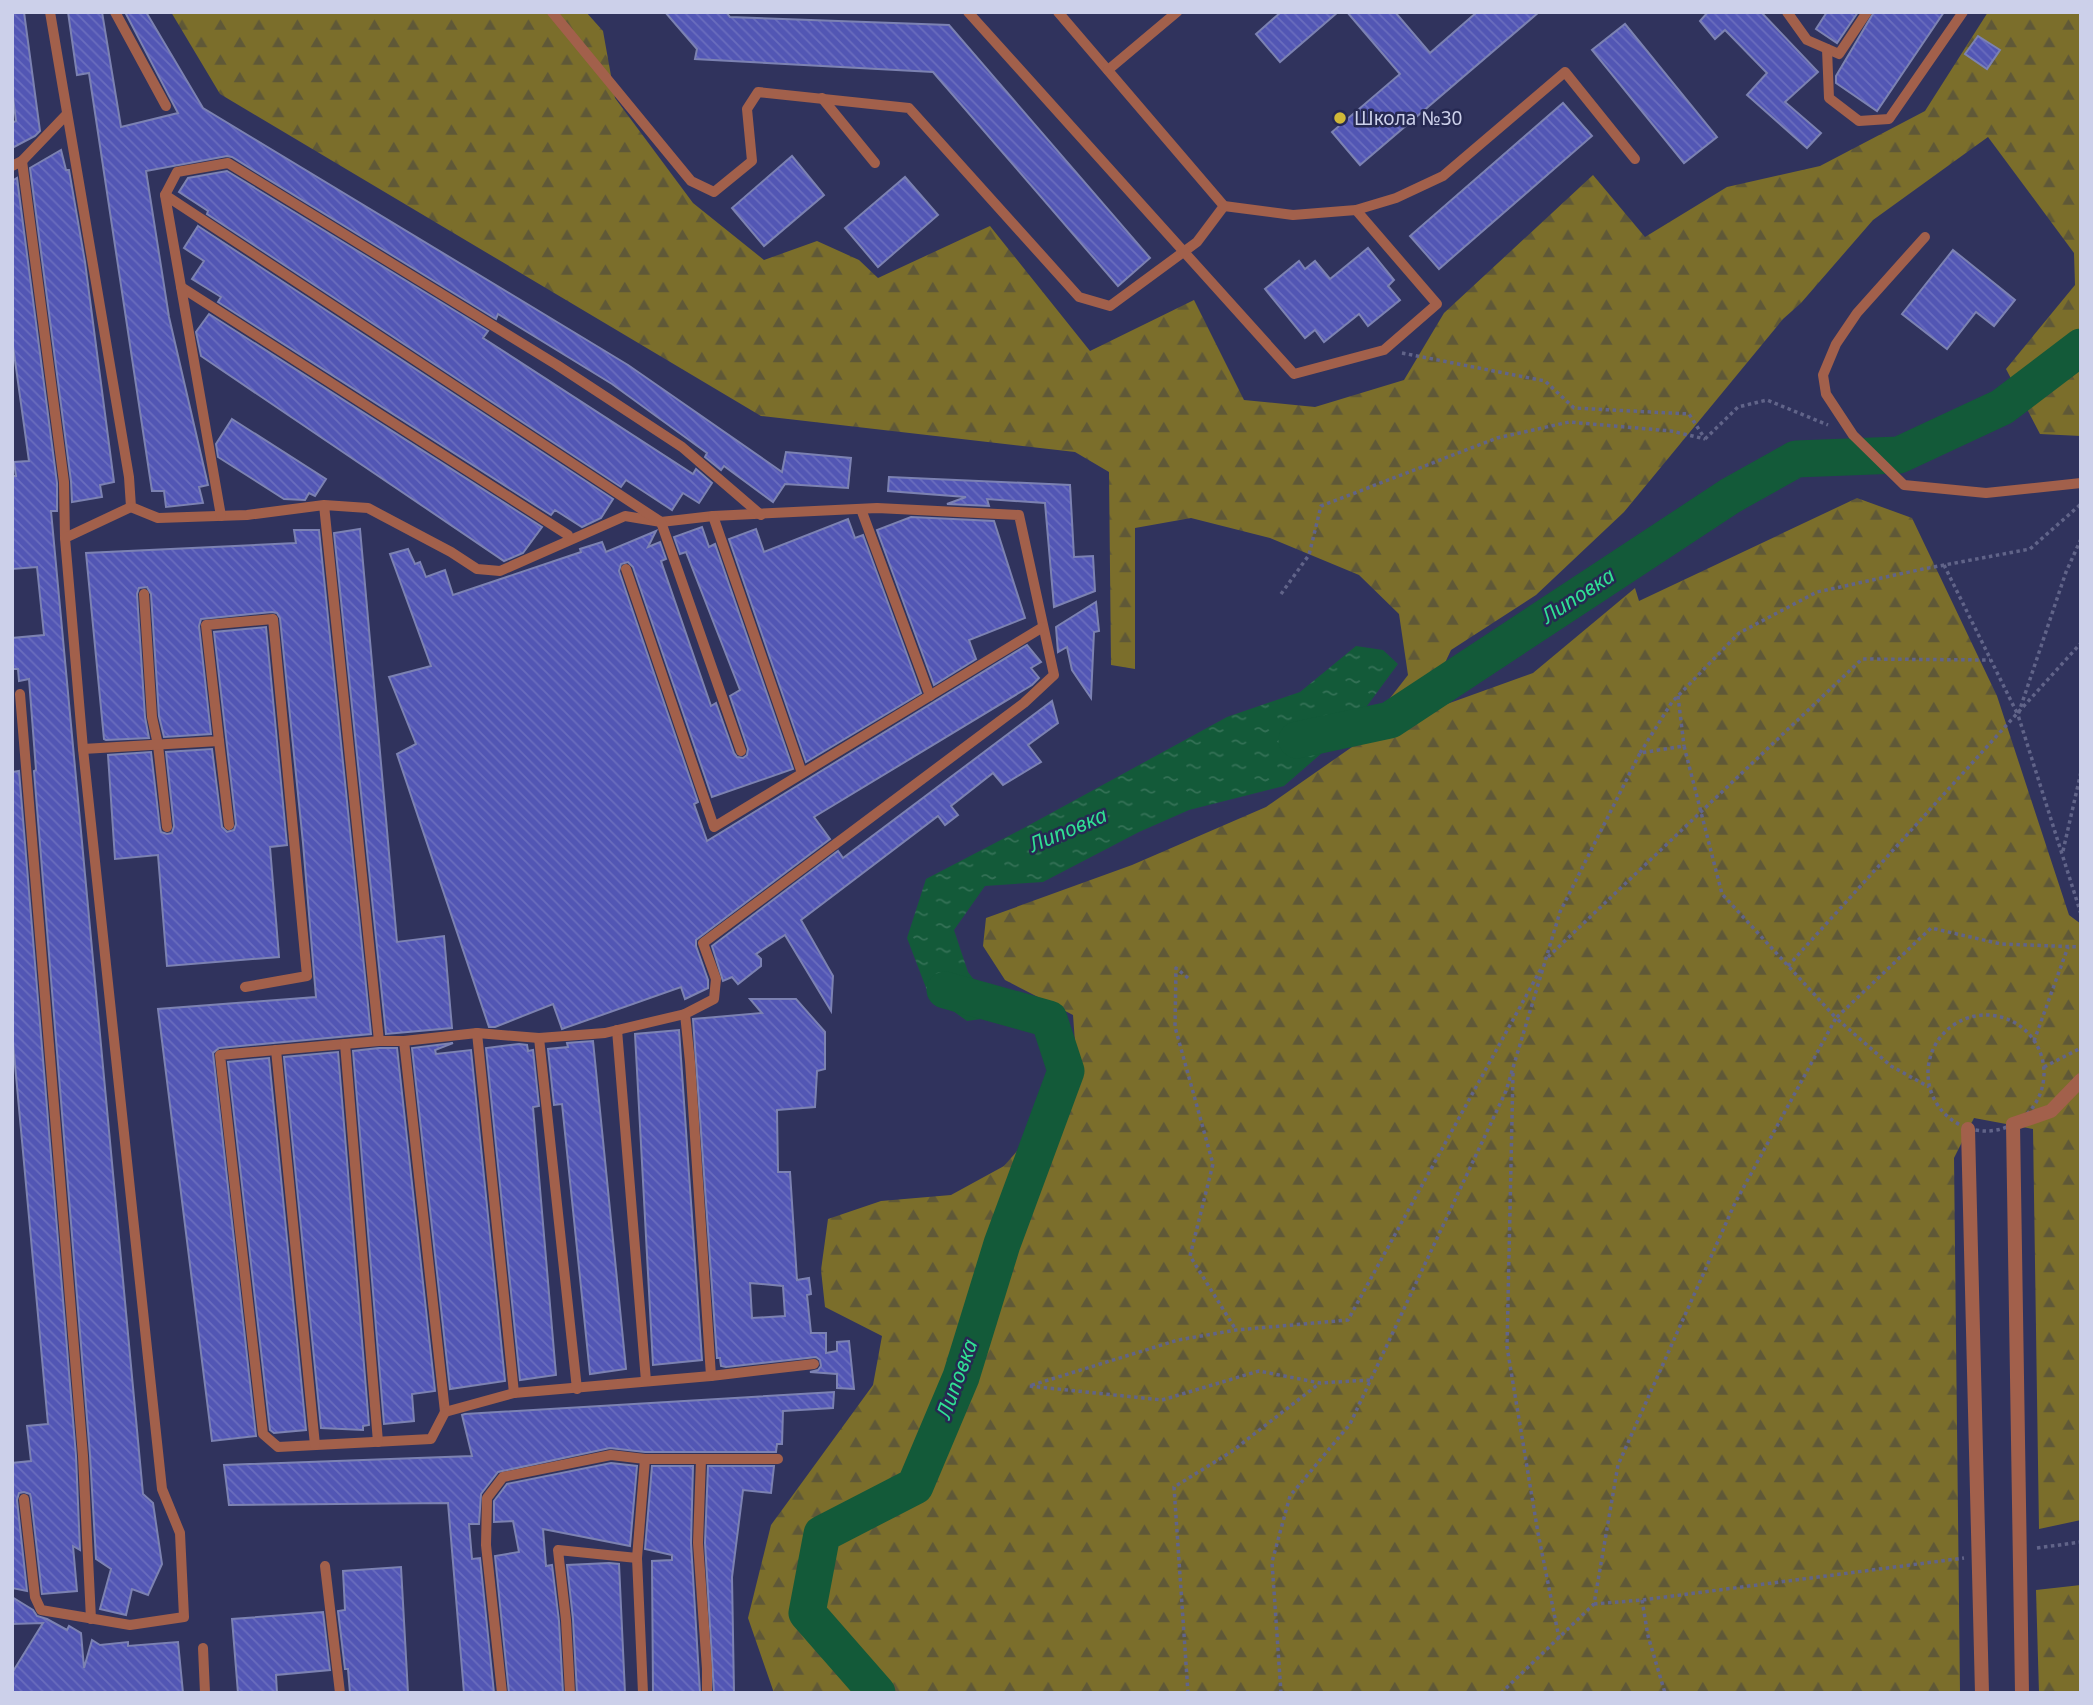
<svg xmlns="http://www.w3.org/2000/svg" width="2093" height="1705" font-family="'Noto Sans',sans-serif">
<defs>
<pattern id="forest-firs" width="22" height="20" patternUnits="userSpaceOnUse" patternTransform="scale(1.75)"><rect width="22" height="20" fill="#7b6e2b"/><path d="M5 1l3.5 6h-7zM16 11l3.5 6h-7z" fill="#5f5837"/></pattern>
<pattern id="water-ripples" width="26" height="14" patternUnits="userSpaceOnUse" patternTransform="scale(1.75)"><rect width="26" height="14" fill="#135a39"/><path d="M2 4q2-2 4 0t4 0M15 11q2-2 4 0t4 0" fill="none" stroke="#347156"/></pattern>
<pattern id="building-back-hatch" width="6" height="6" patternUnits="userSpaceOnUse" patternTransform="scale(1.75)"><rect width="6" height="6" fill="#5256b4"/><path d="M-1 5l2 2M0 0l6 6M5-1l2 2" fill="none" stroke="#6a6dbe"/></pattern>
</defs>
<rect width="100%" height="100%" fill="#30335d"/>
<!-- forest -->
<g fill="url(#forest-firs)">
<polygon points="171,12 586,12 603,31 615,98 693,203 764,260 817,241 859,260 878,278 990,226 1090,351 1194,300 1244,400 1315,407 1404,380 1444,313 1593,175 1645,237 1727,187 1820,166 1925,111 1988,12 2081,12 2081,436 2040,434 2006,369 2075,285 2074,253 1988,137 1873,220 1801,303 1783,319 1624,512 1536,595 1451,650 1422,713 1533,673 1635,588 1639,601 1857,498 1912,518 1997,696 2069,915 2081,924 2081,1520 2039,1529 2033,1129 1974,1118 1954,1158 1960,1693 774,1693 748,1618 771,1525 873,1385 882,1336 825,1307 821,1270 828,1219 881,1201 951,1195 1004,1166 1078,1082 1073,1015 1005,980 983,946 986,918 1132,865 1266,807 1352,747 1408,675 1399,614 1359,575 1270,538 1191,518 1135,528 1135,669 1111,665 1109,472 1075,452 761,416 220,94"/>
<polygon points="2081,1585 2081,1693 2039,1693 2036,1590"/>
</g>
<!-- water -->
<polygon fill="url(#water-ripples)" points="1356,646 1383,650 1398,664 1367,706 1338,739 1284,786 1189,810 1139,832 1043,882 985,886 954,930 968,972 1002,1016 967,1021 928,993 907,938 926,879 1022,829 1227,717 1300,692"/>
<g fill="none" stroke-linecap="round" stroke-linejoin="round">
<!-- river -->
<g stroke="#135a39" stroke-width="37">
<polyline points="1297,740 1390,720 1730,496 1796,459 1899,455 2002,407 2081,347"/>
<polyline points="877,1693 807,1613 822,1534 915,1486 961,1377 1002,1244 1066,1071 1049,1019 945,990"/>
</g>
</g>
<!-- building -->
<g fill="url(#building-back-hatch)" stroke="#7c82b2" stroke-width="2" fill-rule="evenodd">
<polygon points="12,12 24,12 40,131 35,136 12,148 12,123 16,121 12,89"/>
<polygon points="68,12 102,12 121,127 178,113 125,12 146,12 203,108 628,365 782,472 786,452 851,458 848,488 785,484 773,502 724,466 721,470 705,457 707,453 612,384 498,314 496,319 232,157 227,156 146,171 169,317 208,485 199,487 203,503 166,507 164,491 152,491 89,73 77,75"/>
<polygon points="665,12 726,12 730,17 949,25 1150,258 1118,286 933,72 695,59 697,49"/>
<polygon points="1281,12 1338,12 1280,62 1256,34"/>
<polygon points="1347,12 1395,12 1430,53 1477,12 1539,12 1360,165 1332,132 1400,74"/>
<polygon points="1708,12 1761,12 1818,72 1785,102 1821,133 1807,148 1747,95 1767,73 1725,30 1715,39 1700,21"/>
<polygon points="1827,12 1858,12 1837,43 1816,29"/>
<polygon points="1874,12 1944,12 1877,111 1836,83 1836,76"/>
<polygon points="1625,24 1717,137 1684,163 1592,50"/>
<polygon points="1978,36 2000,50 1987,69 1965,54"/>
<polygon points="1563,103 1592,136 1439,269 1410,236"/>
<polygon points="61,150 66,170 69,170 85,262 114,482 100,485 102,497 72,502 71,481 30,168"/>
<polygon points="792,156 824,195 764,246 732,208"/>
<polygon points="227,171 488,331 483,338 693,474 696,469 712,483 699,503 683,493 672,510 626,480 621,487 207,214 208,211 179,192 188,178"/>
<polygon points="905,177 938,215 878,267 845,228"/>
<polygon points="17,178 57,483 57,511 51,511 143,1494 153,1503 162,1564 148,1595 132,1589 126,1615 100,1609 111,1569 96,1559 90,1455 34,771 36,770 29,679 19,681 18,669 12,669 12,638 44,635 37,567 12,569 12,476 16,476 14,462 29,461 12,339 12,181"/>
<polygon points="198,226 613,499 601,518 582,527 555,510 551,515 218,302 221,297 192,279 204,261 184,248"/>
<polygon points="1368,248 1394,280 1388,286 1400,300 1368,326 1359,314 1324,342 1315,330 1305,338 1265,289 1299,261 1305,269 1315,261 1330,279"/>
<polygon points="1953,250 2015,300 1994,326 1976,312 1947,349 1902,314"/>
<polygon points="209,314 542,527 523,553 504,561 201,356 196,332"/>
<polygon points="232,419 326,479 315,496 309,493 305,500 284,499 218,457 216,444"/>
<polygon points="889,477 1070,485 1074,557 1093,556 1095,591 1054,607 1045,503 987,499 989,506 947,504 966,497 888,491"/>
<polygon points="911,517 994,521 1025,618 969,640 976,659 934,685 877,530"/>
<polygon points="848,519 855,538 863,535 921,693 806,762 729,539 756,529 764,552"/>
<polygon points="702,527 709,547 715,544 793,769 712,797 633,567 628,562 621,564 619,571 698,802 694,804 707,841 1027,645 1041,662 1031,668 1039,678 1032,685 814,817 830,839 696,940 696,946 708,980 708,988 685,999 681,987 562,1029 553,1004 495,1027 489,1027 397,754 416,744 389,677 431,666 390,554 408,549 415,564 420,562 426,577 445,570 453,595 581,552 580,549 602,542 606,552 656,531 648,547 660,542 666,559 661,561 711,706 716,703 734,753 737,757 743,758 747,755 748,749 730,696 740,690 686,552 680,554 674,537"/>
<polygon points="360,529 397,942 444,936 452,1028 386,1034 334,533"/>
<polygon points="294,530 319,530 371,1034 219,1048 213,1053 256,1436 212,1441 158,1009 316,997 303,843 280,618 277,613 272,612 201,619 199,626 211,734 164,737 159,716 151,594 147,587 139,588 137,594 145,717 149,738 106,740 104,739 86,553 296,543"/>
<polygon points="1096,602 1099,631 1094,632 1091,698 1072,670 1067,647 1058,652 1056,627"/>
<polygon points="266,627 287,845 270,847 279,957 167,966 158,855 115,859 108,755 151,752 160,828 161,832 167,834 172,833 174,826 166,752 212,749 222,827 227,832 234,830 236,824 214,632"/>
<polygon points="1052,701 1058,723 1028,745 1041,762 1003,785 993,773 951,806 958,815 945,825 938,816 801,920 833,976 831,1011 785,935 756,954 761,959 761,966 738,984 732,977 723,981 712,946 838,851 843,858"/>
<polygon points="19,771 76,1456 80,1550 73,1546 77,1591 42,1594 31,1498 30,1494 24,1492 19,1493 17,1500 27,1591 12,1588 12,1463 31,1461 27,1426 48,1424 12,1032 12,772"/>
<path d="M750,999H796L825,1032V1069L817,1071L815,1107L777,1110L778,1172H790L797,1280L809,1278L811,1294L807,1295L811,1333H826V1353L837,1351V1342L849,1341L854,1389L837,1388V1374L810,1372L818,1370L821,1366L820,1360L816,1357L726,1367L721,1366L720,1358H717L693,1019L762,1013ZM750,1283L783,1286L785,1316L752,1318Z"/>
<polygon points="679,1030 702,1360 653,1365 635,1034"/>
<polygon points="593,1041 626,1369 590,1374 562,1104 554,1105 548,1049 568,1047 567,1043"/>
<polygon points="453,1043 435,1050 436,1054 471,1050 505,1381 450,1389 412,1048"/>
<polygon points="519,1044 527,1045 528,1051 533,1050 539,1106 533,1107 556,1375 520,1380 486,1048"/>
<polygon points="379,1048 397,1048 435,1391 412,1394 414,1421 384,1424 353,1051"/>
<polygon points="338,1052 369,1425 363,1426 363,1430 321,1428 284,1057"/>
<polygon points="269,1058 306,1430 274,1433 270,1430 228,1062"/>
<polygon points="834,1392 833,1408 783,1411 782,1444 777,1444 776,1452 645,1452 610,1448 498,1472 481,1494 479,1524 469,1524 472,1559 480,1558 494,1693 464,1693 448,1503 229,1505 224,1465 472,1456 462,1415 465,1414"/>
<polygon points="611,1463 637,1466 630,1546 543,1529 546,1566 552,1565 559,1621 563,1693 509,1693 495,1556 519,1552 513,1521 494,1522 494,1501 507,1484"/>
<polygon points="652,1466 693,1466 691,1543 700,1693 653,1693 652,1561 672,1560 672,1555 645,1549"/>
<polygon points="708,1466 774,1466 771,1493 743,1490 732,1577 734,1693 714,1693 705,1543"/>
<polygon points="609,1563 619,1564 625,1693 577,1693 573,1619 567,1565"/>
<polygon points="401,1567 408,1693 350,1693 348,1669 345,1669 338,1611 345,1610 343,1571"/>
<polygon points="12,1597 33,1610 37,1616 47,1619 67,1630 69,1626 81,1633 84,1668 92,1640 100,1645 128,1642 128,1646 178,1642 183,1693 12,1693 12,1673 43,1623 12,1624"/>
<polygon points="323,1612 330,1670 276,1675 277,1693 238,1693 232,1619"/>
</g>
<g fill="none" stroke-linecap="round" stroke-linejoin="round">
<!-- path -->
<g stroke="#616489" stroke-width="3.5" stroke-dasharray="3.5 3.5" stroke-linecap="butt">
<polyline points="1402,353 1545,381 1574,408 1689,414 1705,439"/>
<polyline points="1705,439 1738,407 1767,400 1828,425"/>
<polyline points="2081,539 2066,572 2018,715 2081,914"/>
<polyline points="1944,565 2018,715"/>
<polyline points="1281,594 1309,555 1321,506 1497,438 1569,422 1671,431 1705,439"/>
<polyline points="1678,696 1684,746"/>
<polyline points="1640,753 1672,702 1739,633 1817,592 1923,569 2030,549 2081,504"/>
<polyline points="2063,851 2081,772"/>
<polyline points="1548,957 1862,659 1990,660"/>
<polyline points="1788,966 2081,643"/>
<polyline points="1188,978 1176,968 1175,1027 1213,1164 1190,1256 1236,1330"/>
<circle cx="1986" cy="1073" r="58"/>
<polyline points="2034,1041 2068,947"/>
<polyline points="2044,1067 2081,1048"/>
<polyline points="1513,1073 1507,1347 1538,1533 1559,1638"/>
<polyline points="1370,1380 1320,1383 1259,1371 1162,1400 1029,1386 1178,1340 1236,1330 1348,1320 1542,967"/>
<polyline points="2037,1548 2081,1542"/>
<polyline points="1642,1600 1648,1636 1665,1693"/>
<polyline points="1594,1604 1642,1600 1964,1558"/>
<polyline points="1188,1693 1174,1487 1231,1452 1320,1383"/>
<polyline points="1281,1693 1272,1562 1290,1496 1350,1424 1506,1091 1560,912 1640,753 1684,746 1722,894 1836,1018 1931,928 2001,944 2081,947"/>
<polyline points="1501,1693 1594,1604 1618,1465 1735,1203 1836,1018 1891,1066 1929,1087"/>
</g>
<!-- service -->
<g stroke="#a2604b" stroke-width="10">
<polyline points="50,12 129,477 131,507 158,518 247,515 324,505 368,508 451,552 477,569 500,571 625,516 661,522 713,516 877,508 1019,515 1054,675 1024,703 703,943 716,979 714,999 685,1014 690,1062 711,1376 514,1393 445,1412 404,1041 379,1041 324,505"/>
<polyline points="115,12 166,106"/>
<polyline points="552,12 691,181 714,192 752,161 747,109 758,92 909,108 1079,297 1110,306 1197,242 1224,206"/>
<polyline points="968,12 1294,374 1384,350 1437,304 1356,210"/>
<polyline points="1058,12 1224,206 1293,215 1356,210 1396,198 1443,176 1565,72 1635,159"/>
<polyline points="1787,12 1807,40 1839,54 1867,12"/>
<polyline points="1827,49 1829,98 1859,121 1889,119 1963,12"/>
<polyline points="1108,70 1177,12"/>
<polyline points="822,98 875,163"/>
<polyline points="22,161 64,482 65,538"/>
<polyline points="12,166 22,161 67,114"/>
<polyline points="165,195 661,522 741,751"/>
<polyline points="1925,237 1857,313 1836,344 1823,375 1826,394 1853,435 1904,485 1986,493 2081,483"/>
<polyline points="181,287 568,535"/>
<polyline points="861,509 930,696"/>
<polyline points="221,516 165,195 177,172 228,163 557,365 682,447 761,515"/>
<polyline points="713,516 802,773"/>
<polyline points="626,569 714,827 1043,627"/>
<polyline points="144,594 152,717 158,745 167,827"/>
<polyline points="20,694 83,1456 91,1619"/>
<polyline points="219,741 229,825"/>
<polyline points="83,749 219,741 206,625 273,619 307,976 245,987"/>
<polyline points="617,1030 646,1381"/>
<polyline points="477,1033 514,1393"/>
<polyline points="539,1038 577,1389"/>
<polyline points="379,1041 220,1055 263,1434 278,1447 431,1439 445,1412"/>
<polyline points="404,1041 477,1033 539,1038 605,1033 685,1014"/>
<polyline points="345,1044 378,1442"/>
<polyline points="276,1050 315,1445"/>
<polyline points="711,1376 814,1364"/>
<polyline points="701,1459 698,1543 707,1669 707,1693"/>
<polyline points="24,1499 35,1597 41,1610 130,1625 184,1617 180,1533 162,1489 83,749 65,538 131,507"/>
<polyline points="637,1558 643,1693"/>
<polyline points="325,1566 340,1693"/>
<polyline points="203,1648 205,1693"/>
<polyline points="502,1693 486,1545 487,1498 503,1477 611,1455 645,1459"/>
<polyline points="570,1693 566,1620 558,1550 637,1558 645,1459 778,1459"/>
</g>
<!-- pedestrian -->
<g stroke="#a2604b" stroke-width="14">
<polyline points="1968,1129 1982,1693"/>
<polyline points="2022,1693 2013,1124 2051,1111 2081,1080"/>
</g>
</g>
<!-- markers -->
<circle fill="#d0b837" stroke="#262952" stroke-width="2.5" cx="1340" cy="118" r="7"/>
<g text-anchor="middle" stroke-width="5" stroke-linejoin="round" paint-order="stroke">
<!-- poi labels -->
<g font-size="19" fill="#ccd0ea" stroke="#262952" text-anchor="start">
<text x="1354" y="125">Школа №30</text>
</g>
<!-- water labels -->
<g font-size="21" font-style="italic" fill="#30e093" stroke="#262952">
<text transform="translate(1578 596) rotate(-33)" y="7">Липовка</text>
<text transform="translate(1068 830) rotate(-23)" y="7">Липовка</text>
<text transform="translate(957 1379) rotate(-70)" y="7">Липовка</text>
</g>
</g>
<!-- border -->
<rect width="2093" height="1705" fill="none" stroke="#ccd0ea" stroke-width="28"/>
</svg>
